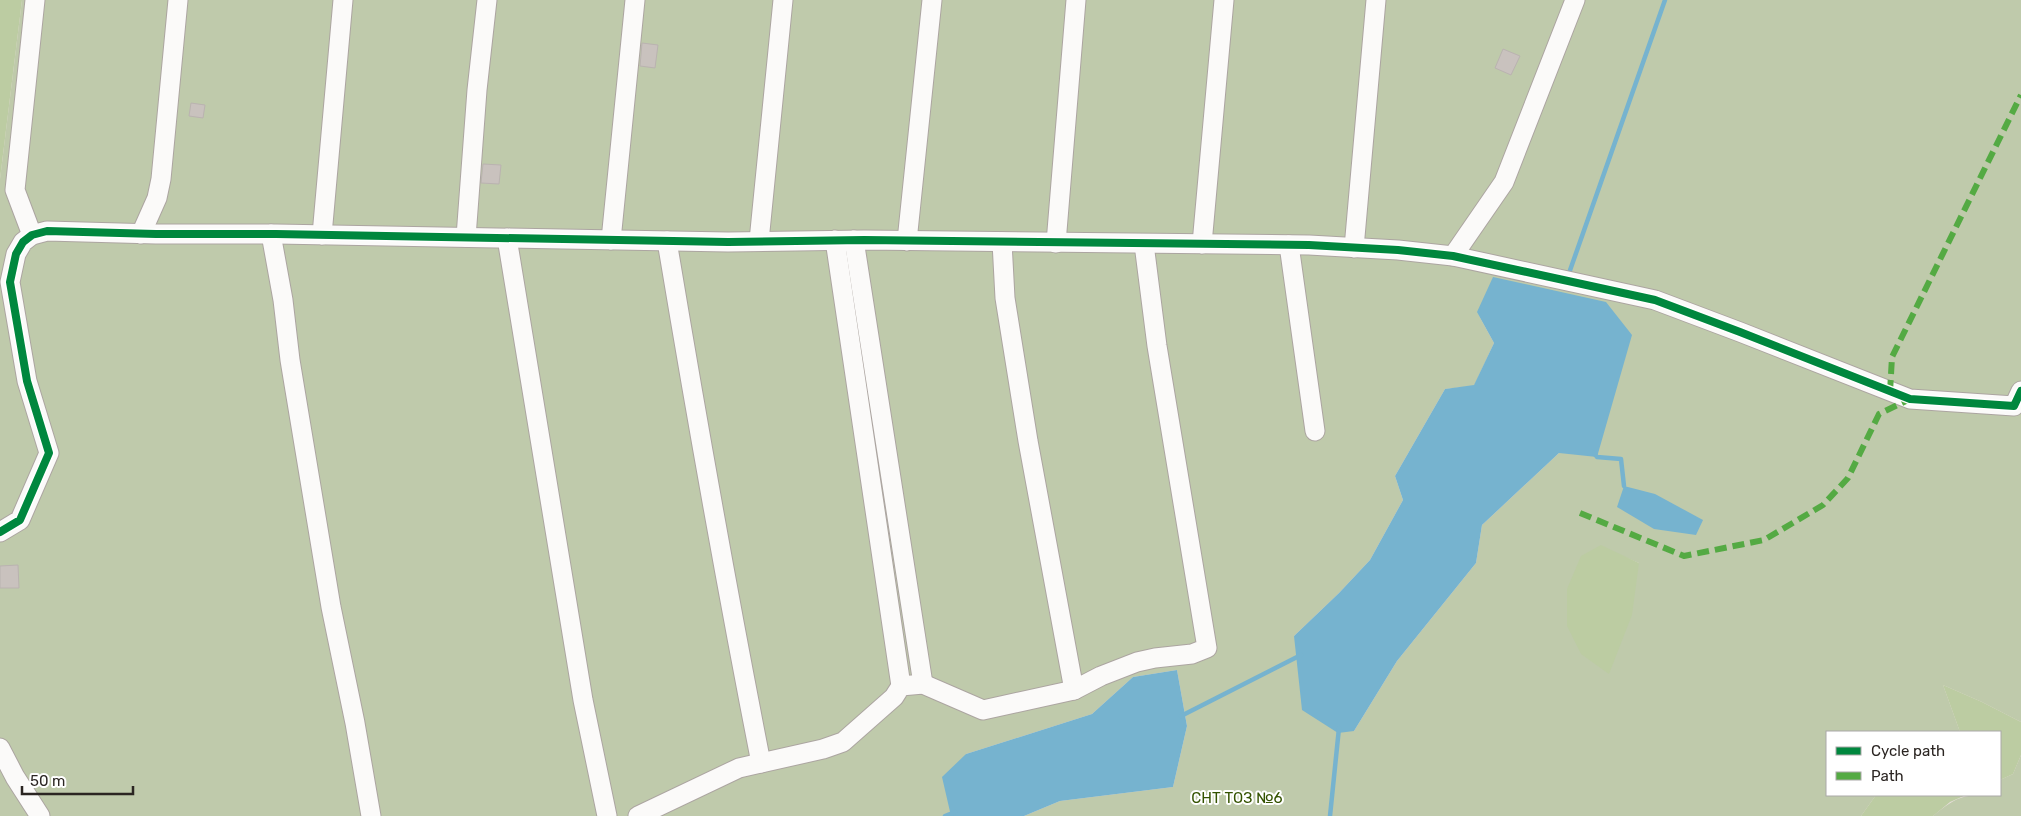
<svg xmlns="http://www.w3.org/2000/svg" width="2021" height="816" font-family="Rubik,sans-serif">
<rect width="100%" height="100%" fill="#e7deda"/>
<!-- green -->
<g fill="#bfcaab" fill-rule="evenodd">
<path d="M22,0H2021V722L1982,702L1943,685L1960,732H1827V795H1876L1861,816H1024L1060,801L1173,787L1187,726L1177,670L1133,677L1092,714L966,754L951,816H0V179ZM1477,312L1559,453L1482,525L1476,563L1397,661L1354,731L1294,636L1339,593L1370,560L1403,500L1395,476L1445,389L1474,386L1494,343ZM1620,555L1639,563L1567,626Z"/>
<path d="M2021,755V816H1933C1961,793 1965,795 2000,795V780L2013,774Z"/>
</g>
<!-- forest -->
<g fill="#bccca2">
<polygon points="0,0 22,0 0,179"/>
<polygon points="1601,545 1639,563 1632,615 1609,674 1581,654 1567,626 1567,589 1581,556"/>
<polygon points="1943,685 1982,702 2021,722 2021,755 2013,774 2000,780 2000,732 1960,732"/>
<polygon points="1876,795 1966,795 1950,802 1933,816 1861,816"/>
</g>
<!-- water -->
<g fill="#76b3cf">
<polygon points="1493,277 1606,302 1632,335 1597,457 1559,453 1482,525 1476,563 1397,661 1354,731 1338,733 1302,710 1294,636 1339,593 1370,560 1403,500 1395,476 1445,389 1474,385 1494,343 1477,312"/>
<polygon points="1624,486 1655,494 1703,520 1696,535 1654,529 1617,507"/>
<polygon points="1177,670 1187,726 1173,787 1060,801 1024,816 951,816 942,777 966,754 1092,714 1133,677"/>
</g>
<g fill="none" stroke-linecap="round" stroke-linejoin="round">
<!-- stream -->
<g stroke="#76b3cf" stroke-width="4.5">
<polyline points="1568,276 1665,0"/>
<polyline points="1594,453 1597,457 1621,459 1624,486"/>
<polyline points="1181,716 1301,655"/>
<polyline points="945,816 955,812"/>
<polyline points="1330,816 1339,728"/>
</g>
</g>
<!-- building -->
<g fill="#c9c2be" stroke="#bab3b0">
<polygon points="642,43 658,45 655,68 640,66"/>
<polygon points="1503,49 1520,56 1511,75 1495,68"/>
<polygon points="191,103 205,105 203,118 189,116"/>
<polygon points="483,164 501,165 499,184 481,183"/>
<polygon points="18,565 19,588 0,588 0,566"/>
</g>
<g fill="none" stroke-linecap="round" stroke-linejoin="round">
<defs>
<g id="minor">
<polyline points="141,234 157,198 161,179 178,0"/>
<polyline points="271,234 283,300 290,360 331,607 355,723 371,816"/>
<polyline points="32,235 15,190 35,0"/>
<polyline points="322,235 343,0"/>
<polyline points="466,237 477,90 487,0"/>
<polyline points="507,238 583,700 607,816"/>
<polyline points="611,240 635,0"/>
<polyline points="835,240 901,686"/>
<polyline points="854,240 923,684"/>
<path d="M667,241C696,415 727,590 761,763"/>
<polyline points="759,241 783,0"/>
<polyline points="907,241 932,0"/>
<polyline points="1002,242 1005,298 1028,441 1074,690"/>
<polyline points="1056,243 1076,0"/>
<polyline points="1202,244 1224,0"/>
<polyline points="1289,245 1315,431"/>
<polyline points="1354,248 1376,0"/>
<polyline points="1453,256 1504,182 1575,0"/>
<polyline points="0,532 20,520 49,453 27,381 10,282 16,254 23,242 32,235 47,231 156,234 276,234 728,242 864,240 1309,245 1398,250 1453,256 1655,300 1740,332 1910,399 2014,406 2021,391"/>
<polyline points="0,748 15,777 40,816"/>
<polyline points="638,816 739,768 823,749 843,742 894,697 901,686 923,684 983,710 1074,690 1101,676 1137,662 1155,658 1192,654 1207,648 1157,346 1144,244"/>
</g>
</defs>
<!-- minor casing -->
<use href="#minor" stroke="#aca5a1" stroke-width="21"/>
<!-- minor -->
<use href="#minor" stroke="#fbfaf9" stroke-width="19"/>
<!-- quiet -->
<g stroke="#54aa43" stroke-width="6" stroke-dasharray="12 6" stroke-linecap="butt">
<polyline points="1890,392 1892,357 2021,95"/>
<polyline points="1580,513 1684,556 1764,540 1823,505 1848,478 1879,414 1910,399"/>
</g>
<defs>
<polyline id="cycleway" points="0,532 20,520 49,453 27,381 10,282 16,254 23,242 32,235 47,231 156,234 276,234 728,242 864,240 1309,245 1398,250 1453,256 1655,300 1740,332 1910,399 2014,406 2021,391"/>
</defs>
<!-- cycleway casing -->
<use href="#cycleway" stroke="#fff" stroke-width="11"/>
<!-- cycleway -->
<use href="#cycleway" stroke="#00873e" stroke-width="8"/>
</g>
<g text-anchor="middle" stroke-width="4" stroke-linejoin="round" paint-order="stroke">
<!-- park labels -->
<g font-size="15" fill="#345301" stroke="#fff">
<text x="1237" y="803">СНТ ТОЗ №6</text>
</g>
</g>
<!-- legend -->
<rect x="1826" y="731" width="175" height="65" fill="#ffffff" stroke="#aaa8a7"/>
<rect x="1836" y="747" width="25" height="8" fill="#00873e" stroke="#aaa8a7"/>
<text x="1871" y="756" font-size="15" fill="#2b2522">Cycle path</text>
<rect x="1836" y="772" width="25" height="8" fill="#54aa43" stroke="#aaa8a7"/>
<text x="1871" y="781" font-size="15" fill="#2b2522">Path</text>
<!-- scale -->
<path d="M22 786v8h111v-8" fill="none" stroke="#2b2522" stroke-width="2.5"/>
<text x="30" y="786" font-size="15" fill="#2b2522" stroke="#ffffff" stroke-width="4" paint-order="stroke">50 m</text>
</svg>
